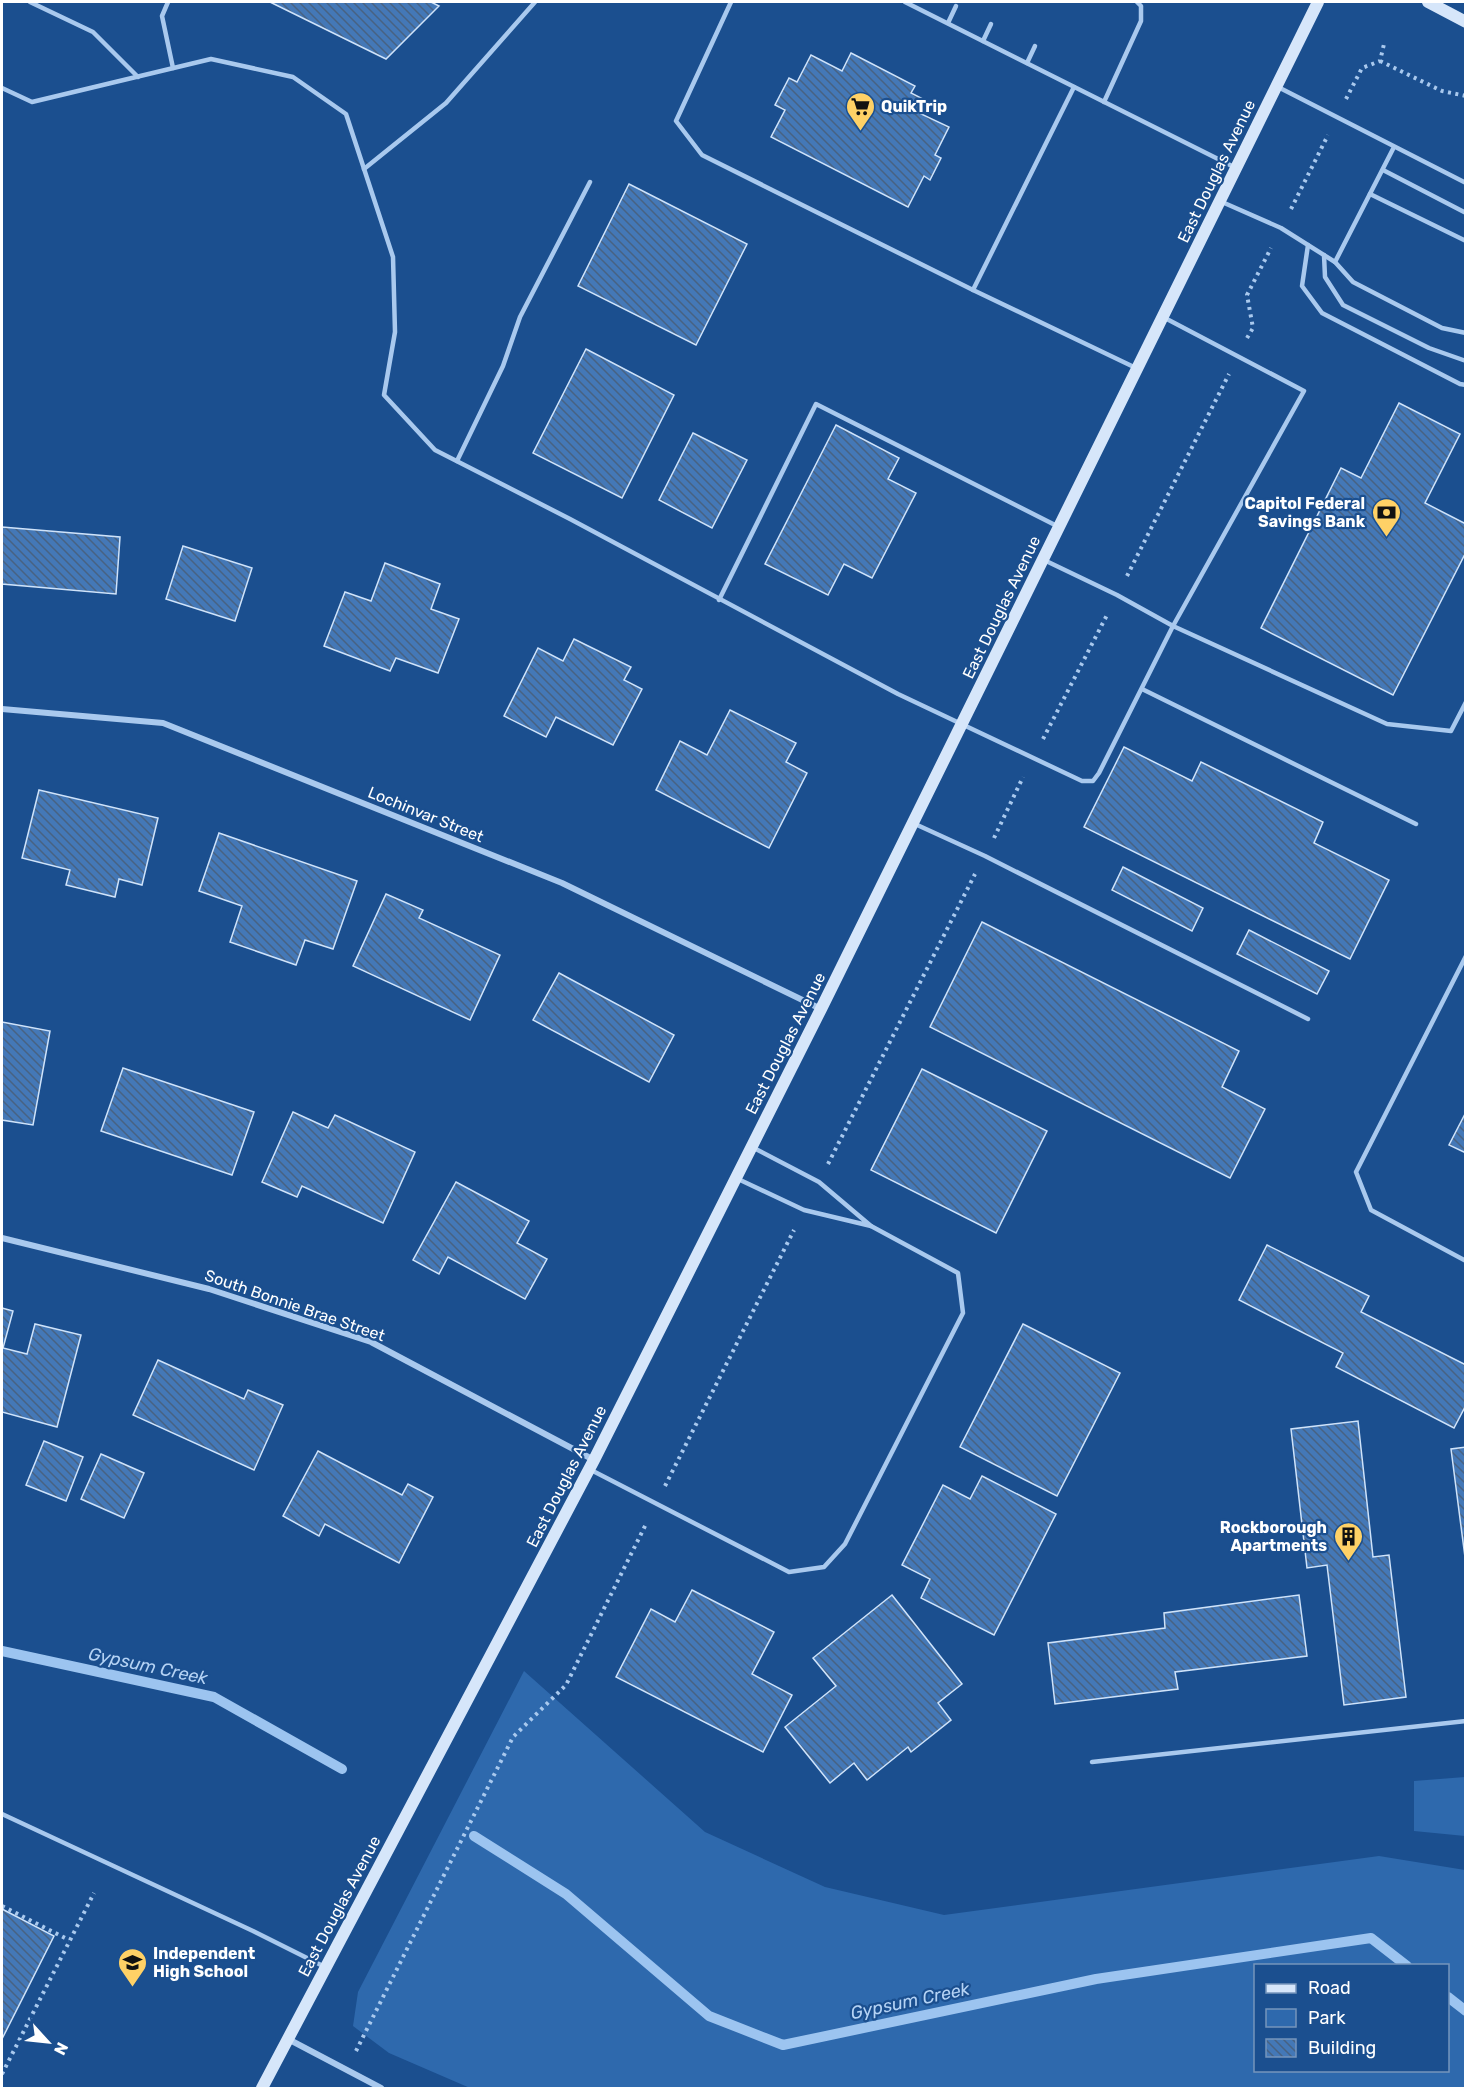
<svg xmlns="http://www.w3.org/2000/svg" width="1467" height="2090" font-family="Rubik,sans-serif">
<defs>
<pattern id="building-back-hatch" width="6" height="6" patternUnits="userSpaceOnUse" patternTransform="scale(1.5)"><rect width="6" height="6" fill="#4478b7"/><path d="M-1 5l2 2M0 0l6 6M5-1l2 2" fill="none" stroke="#486282"/></pattern>
</defs>
<rect width="100%" height="100%" fill="#1b4f8f"/>
<!-- green -->
<g fill="#2e69ad" fill-rule="evenodd">
<path d="M524,1671L705,1832L825,1887L944,1915L1379,1856L1465,1870V2088H470L389,2053L353,2026L358,1992ZM1256,1966H1448V2070H1256Z"/>
<polygon points="1465,1777 1465,1836 1414,1831 1414,1781"/>
</g>
<g fill="none" stroke-linecap="round" stroke-linejoin="round">
<!-- stream -->
<g stroke="#9cc4f0" stroke-width="10">
<polyline points="2,1651 214,1697 342,1769"/>
<polyline points="474,1836 566,1894 709,2016 783,2045 1096,1979 1371,1938 1407,1966"/>
<polyline points="1448,1997 1466,2011"/>
</g>
</g>
<!-- building -->
<g fill="url(#building-back-hatch)" stroke="#cfe3fa" stroke-width="1.5">
<polygon points="270,2 431,2 439,6 386,59"/>
<polygon points="851,53 915,86 911,93 925,100 919,113 949,127 935,155 941,158 930,180 924,176 908,207 771,137 785,110 775,105 789,78 797,82 811,55 842,71"/>
<polygon points="629,184 747,244 696,345 578,286"/>
<polygon points="586,349 674,395 622,498 533,453"/>
<polygon points="1399,403 1460,434 1425,503 1466,524 1466,552 1393,695 1261,628 1341,468 1361,478"/>
<polygon points="836,425 899,458 888,479 916,493 872,578 844,564 828,595 765,564"/>
<polygon points="693,433 747,460 712,528 659,500"/>
<polygon points="2,527 120,537 116,594 2,584"/>
<polygon points="183,546 252,568 235,621 166,599"/>
<polygon points="385,563 440,584 431,609 459,619 438,673 396,658 390,671 324,646 345,592 371,601"/>
<polygon points="574,639 631,667 624,680 642,689 613,745 556,717 546,737 504,716 538,648 563,661"/>
<polygon points="730,710 796,743 786,762 807,773 769,848 656,790 680,741 707,755"/>
<polygon points="1124,747 1192,781 1201,762 1323,822 1314,843 1389,880 1350,959 1084,827"/>
<polygon points="39,790 158,818 142,885 119,879 115,897 66,885 70,870 22,858"/>
<polygon points="219,833 357,881 333,949 305,940 296,965 230,942 242,906 199,891"/>
<polygon points="1123,867 1203,908 1192,931 1112,890"/>
<polygon points="386,894 423,910 419,918 500,955 470,1020 353,966"/>
<polygon points="982,922 1239,1051 1222,1087 1265,1109 1230,1178 930,1027"/>
<polygon points="1249,930 1329,971 1317,994 1237,954"/>
<polygon points="559,973 674,1035 649,1082 533,1020"/>
<polygon points="2,1022 50,1031 33,1125 2,1120"/>
<polygon points="123,1068 254,1112 232,1175 101,1131"/>
<polygon points="922,1069 1047,1131 996,1233 871,1170"/>
<polygon points="293,1112 328,1128 335,1115 415,1152 383,1223 302,1186 297,1197 262,1182"/>
<polygon points="1466,1112 1466,1153 1449,1145"/>
<polygon points="456,1182 529,1221 517,1243 547,1259 525,1299 448,1257 439,1274 413,1260"/>
<polygon points="1267,1245 1369,1296 1361,1312 1466,1365 1466,1405 1454,1428 1336,1367 1343,1353 1239,1300"/>
<polygon points="2,1308 13,1311 3,1348 27,1354 35,1324 81,1335 57,1427 2,1412"/>
<polygon points="1023,1324 1120,1373 1057,1496 960,1447"/>
<polygon points="158,1360 244,1399 248,1390 283,1405 254,1470 133,1415"/>
<polygon points="1358,1421 1373,1557 1389,1555 1406,1697 1344,1705 1327,1565 1307,1568 1291,1429"/>
<polygon points="44,1441 83,1457 66,1501 26,1485"/>
<polygon points="1466,1447 1466,1565 1451,1449"/>
<polygon points="318,1451 402,1495 408,1484 433,1497 399,1563 325,1524 319,1536 283,1516"/>
<polygon points="101,1454 144,1473 124,1518 81,1499"/>
<polygon points="982,1476 1056,1514 994,1635 921,1598 930,1579 902,1565 943,1485 970,1499"/>
<polygon points="692,1590 774,1632 752,1674 792,1695 763,1752 616,1677 651,1609 675,1622"/>
<polygon points="892,1595 962,1684 938,1703 951,1720 911,1752 908,1747 867,1780 854,1763 830,1783 785,1727 836,1686 813,1658"/>
<polygon points="1299,1595 1307,1656 1175,1672 1178,1689 1055,1704 1048,1643 1165,1628 1164,1613"/>
<polygon points="2,1909 54,1936 2,2039"/>
</g>
<g fill="none" stroke-linecap="round" stroke-linejoin="round">
<!-- path -->
<g stroke="#a9c9ee" stroke-width="4" stroke-dasharray="3 4.5" stroke-linecap="butt">
<polyline points="1380,61 1442,91 1466,96"/>
<polyline points="1346,99 1362,68 1380,61 1384,44"/>
<polyline points="1291,209 1328,135"/>
<polyline points="1247,338 1253,328 1247,295 1271,248"/>
<polyline points="1127,576 1229,374"/>
<polyline points="1043,739 1107,615"/>
<polyline points="994,838 1023,777"/>
<polyline points="828,1164 975,874"/>
<polyline points="665,1486 794,1230"/>
<polyline points="2,1906 69,1940"/>
<polyline points="356,2051 513,1737 566,1685 647,1522"/>
<polyline points="2,2074 94,1893"/>
</g>
<!-- lane -->
<g stroke="#a9c9ee" stroke-width="4.5">
<polyline points="30,2 93,32 138,77"/>
<polyline points="168,2 162,16 173,68"/>
<polyline points="731,2 676,121 702,155 973,290 1136,368"/>
<polyline points="905,2 1236,168"/>
<polyline points="948,23 956,6"/>
<polyline points="983,41 991,24"/>
<polyline points="1027,63 1035,46"/>
<polyline points="1278,87 1466,183"/>
<polyline points="2,88 32,102 211,59 293,77 346,114 393,257 395,332 384,395 435,450 570,519 898,694 1082,781 1093,781 1099,773 1173,626 1304,391 1163,317"/>
<polyline points="1104,102 1141,21 1141,6 1137,2"/>
<polyline points="364,169 446,103 535,2"/>
<polyline points="1383,170 1466,213"/>
<polyline points="1370,194 1466,241"/>
<polyline points="1222,202 1281,228 1335,262 1353,282 1442,328 1466,333"/>
<polyline points="1308,245 1302,286 1322,313 1460,384 1466,385"/>
<polyline points="1324,255 1325,277 1343,305 1429,348 1466,361"/>
<polyline points="1335,262 1394,147"/>
<polyline points="973,290 1074,87"/>
<polyline points="457,461 503,366 520,317 590,182"/>
<polyline points="1044,560 1117,595 1173,626 1387,724 1451,731 1466,702"/>
<polyline points="719,600 816,404 1057,526"/>
<polyline points="1142,689 1416,824"/>
<polyline points="915,824 985,856 1308,1019"/>
<polyline points="1466,956 1356,1172 1371,1210 1466,1261"/>
<polyline points="738,1179 804,1210 871,1226 819,1182 752,1147"/>
<polyline points="591,1470 789,1572 824,1567 845,1544 963,1313 958,1273 871,1226"/>
<polyline points="1092,1762 1466,1721"/>
<polyline points="2,1814 253,1931 325,1967"/>
</g>
<!-- street -->
<g stroke="#a9c9ee" stroke-width="6">
<polyline points="2,709 163,723 562,883 821,1009"/>
<polyline points="2,1238 209,1289 371,1342 594,1460"/>
<polyline points="288,2039 381,2088"/>
</g>
<!-- secondary -->
<g stroke="#d6e6fa" stroke-width="12">
<polyline points="1428,2 1466,22"/>
<polyline points="262,2088 594,1460 821,1009 1318,2"/>
</g>
</g>
<!-- icons -->
<defs>
<symbol id="supermarket-pin" viewBox="-11 -11 22 30"><path d="M0 17L-7.5 6A9.5 9.5 0 1 1 7.5 6Z" fill="#ffd166" stroke="#1b4f8f"/><path d="M-6-5.5h2.5l.6 2H6L4.5 2H-2.5L-4.4-4H-6ZM-1.5 3.2a1.3 1.3 0 1 0 .1 0ZM3 3.2a1.3 1.3 0 1 0 .1 0Z" fill="#111"/></symbol>
<symbol id="bank-pin" viewBox="-11 -11 22 30"><path d="M0 17L-7.5 6A9.5 9.5 0 1 1 7.5 6Z" fill="#ffd166" stroke="#1b4f8f"/><path d="M-6-4H6V4H-6ZM0-2.3a2.3 2.3 0 1 0 0 4.6a2.3 2.3 0 1 0 0-4.6Z" fill="#111"/></symbol>
<symbol id="building-pin" viewBox="-11 -11 22 30"><path d="M0 17L-7.5 6A9.5 9.5 0 1 1 7.5 6Z" fill="#ffd166" stroke="#1b4f8f"/><path d="M-4-6H4V6H1V3H-1V6H-4ZM-2.5-4.3h1.7v1.8h-1.7ZM.8-4.3h1.7v1.8H.8ZM-2.5-1h1.7V.8h-1.7ZM.8-1h1.7V.8H.8Z" fill="#111"/></symbol>
<symbol id="school-pin" viewBox="-11 -11 22 30"><path d="M0 17L-7.5 6A9.5 9.5 0 1 1 7.5 6Z" fill="#ffd166" stroke="#1b4f8f"/><path d="M0-5L7-2L0 1L-7-2ZM-4 1L0 2.5L4 1V4Q0 6-4 4Z" fill="#111"/></symbol>
</defs>
<g fill-rule="evenodd">
<use href="#supermarket-pin" x="844" y="90" width="33" height="45"/>
<use href="#bank-pin" x="1370" y="496" width="33" height="45"/>
<use href="#building-pin" x="1332" y="1520" width="33" height="45"/>
<use href="#school-pin" x="116" y="1946" width="33" height="45"/>
</g>
<g text-anchor="middle" stroke-width="4.5" stroke-linejoin="round" paint-order="stroke">
<!-- poi labels -->
<g font-size="16" font-weight="bold" fill="#fff" stroke="#1b4f8f" text-anchor="start">
<text x="881" y="112">QuikTrip</text>
<text x="1365" y="509" text-anchor="end">Capitol Federal<tspan x="1365" dy="18">Savings Bank</tspan></text>
<text x="1327" y="1533" text-anchor="end">Rockborough<tspan x="1327" dy="18">Apartments</tspan></text>
<text x="153" y="1959">Independent<tspan x="153" dy="18">High School</tspan></text>
</g>
<!-- street labels -->
<g font-size="16" fill="#fff" stroke="#1b4f8f">
<text transform="translate(1216 171) rotate(-64)" y="6">East Douglas Avenue</text>
<text transform="translate(1001 607) rotate(-64)" y="6">East Douglas Avenue</text>
<text transform="translate(426 814) rotate(22)" y="6">Lochinvar Street</text>
<text transform="translate(785 1043) rotate(-63)" y="6">East Douglas Avenue</text>
<text transform="translate(295 1305) rotate(19)" y="6">South Bonnie Brae Street</text>
<text transform="translate(566 1476) rotate(-63)" y="6">East Douglas Avenue</text>
<text transform="translate(339 1906) rotate(-62)" y="6">East Douglas Avenue</text>
</g>
<!-- water labels -->
<g font-size="18" font-style="italic" fill="#b5d3f5" stroke="#1b4f8f">
<text transform="translate(148 1666) rotate(12)" y="6">Gypsum Creek</text>
<text transform="translate(910 2001) rotate(-12)" y="6">Gypsum Creek</text>
</g>
</g>
<!-- border -->
<rect width="1467" height="2090" fill="none" stroke="#ffffff" stroke-width="6"/>
<!-- legend -->
<rect x="1254" y="1964" width="195" height="108" fill="#1b4f8f" stroke="#7695bc" stroke-width="1.5"/>
<rect x="1266" y="1984" width="30" height="9" fill="#d6e6fa" stroke="#7695bc" stroke-width="1.5"/>
<text x="1308" y="1994" font-size="18" fill="#ffffff">Road</text>
<rect x="1266" y="2009" width="30" height="18" fill="#2e69ad" stroke="#7695bc" stroke-width="1.5"/>
<text x="1308" y="2024" font-size="18" fill="#ffffff">Park</text>
<rect x="1266" y="2039" width="30" height="18" fill="url(#building-back-hatch)" stroke="#7695bc" stroke-width="1.5"/>
<text x="1308" y="2054" font-size="18" fill="#ffffff">Building</text>
<!-- north arrow -->
<g transform="translate(48 2042) rotate(117)" stroke="#1b4f8f" stroke-width="4.5" paint-order="stroke">
<path d="M0-4.5L10 22L0 15L-10 22Z" fill="#ffffff"/>
<text y="-9" font-size="16" font-weight="bold" text-anchor="middle" fill="#ffffff">N</text>
</g>
</svg>
